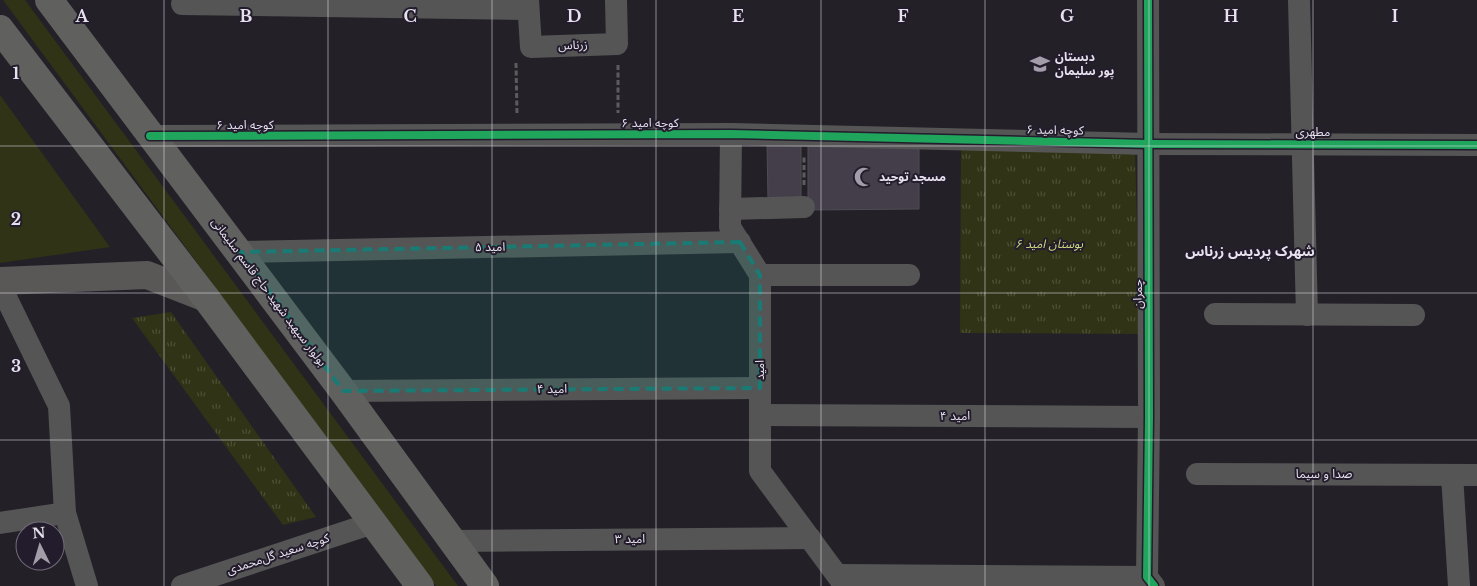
<svg xmlns="http://www.w3.org/2000/svg" width="1477" height="586" font-family="'Libre Baskerville','Noto Sans Arabic',serif">
<defs>
<pattern id="park-tufts" width="24" height="20" patternUnits="userSpaceOnUse" patternTransform="scale(1.25)"><rect width="24" height="20" fill="#303315"/><path d="M3 7l-1-3M5 7V3M7 7l1-3M15 17l-1-3M17 17v-4M19 17l1-3" fill="none" stroke="#4e5037"/></pattern>
</defs>
<rect width="100%" height="100%" fill="#242028"/>
<!-- grass -->
<g fill="#303315">
<polygon points="3,0 25,0 458,586 436,586"/>
<polygon points="0,95 110,247 0,263"/>
</g>
<!-- park -->
<g fill="url(#park-tufts)">
<polygon points="961,146 1135,150 1140,334 960,333"/>
<polygon points="171,312 316,517 283,525 132,318"/>
</g>
<!-- building -->
<g fill="#443e4a" stroke="#4f4c53">
<polygon points="801,141 801,201 768,201 767,142"/>
<polygon points="919,145 919,209 808,210 808,146"/>
</g>
<g fill="none" stroke-linecap="round" stroke-linejoin="round">
<!-- path -->
<g stroke="#5c5c5d" stroke-width="3" stroke-dasharray="5 2.5" stroke-linecap="butt">
<polyline points="516,63 517,114"/>
<polyline points="618,65 618,113"/>
<polyline points="804,185 804,156"/>
</g>
<!-- minor -->
<g stroke="#565555" stroke-width="22">
<polyline points="528,0 531,47 617,44 616,0"/>
<polyline points="1148,0 1149,417 1147,577 1154,586"/>
<polyline points="1299,0 1307,315"/>
<polyline points="182,4 528,9"/>
<polyline points="731,134 730,227 760,275 760,471 845,586"/>
<polyline points="150,136 731,134 1149,144 1477,145"/>
<polyline points="730,209 804,207"/>
<polyline points="240,252 740,242"/>
<polyline points="760,275 909,275"/>
<polyline points="0,285 59,406 65,513 87,586"/>
<polyline points="1215,314 1414,315"/>
<polyline points="343,391 760,388"/>
<polyline points="760,415 1149,417"/>
<polyline points="1197,474 1477,475"/>
<polyline points="1452,475 1459,586"/>
<polyline points="0,523 65,513"/>
<polyline points="451,541 810,538"/>
<polyline points="838,575 1147,577"/>
<polyline points="182,586 373,523"/>
</g>
<!-- secondary -->
<polyline stroke="#595857" stroke-width="28" points="0,281 147,275 206,298"/>
<!-- primary -->
<g stroke="#60615e" stroke-width="28">
<polyline points="49,0 343,391 485,586"/>
<polyline points="0,29 206,298 420,586"/>
</g>
<defs>
<g id="cycleway">
<polyline points="1148,0 1149,417 1147,577 1154,586"/>
<polyline points="150,136 731,134 1149,144 1477,145"/>
</g>
</defs>
<!-- cycleway casing -->
<use href="#cycleway" stroke="#231c2c" stroke-width="11"/>
<!-- cycleway -->
<use href="#cycleway" stroke="#20a55d" stroke-width="8"/>
</g>
<!-- marked area -->
<path fill="#1a7b74" fill-opacity="0.2" stroke="#1a7b74" stroke-width="4" stroke-dasharray="10 6" stroke-linejoin="round" d="M740,242L760,275V388L343,391L240,252Z"/>
<!-- grid -->
<path fill="none" stroke="#e6e1ed" stroke-width="1" stroke-opacity="0.55" d="M164,0V586M328,0V586M492,0V586M656,0V586M821,0V586M985,0V586M1149,0V586M1313,0V586M0,146H1477M0,293H1477M0,440H1477"/>
<!-- icons -->
<defs>
<symbol id="school-bare" viewBox="-9 -9 18 18"><path d="M0-5L7-2L0 1L-7-2ZM-4 1L0 2.5L4 1V4Q0 6-4 4Z" fill="#a29da8" stroke="#231c2c" stroke-width="2.5" paint-order="stroke"/></symbol>
<symbol id="mosque-bare" viewBox="-9 -9 18 18"><path d="M3.5-4.9A6 6 0 1 0 3.5 4.9A5 5 0 1 1 3.5-4.9Z" fill="#a29da8" stroke="#231c2c" stroke-width="2.5" paint-order="stroke"/></symbol>
</defs>
<g fill-rule="evenodd">
<use href="#school-bare" x="1026" y="50" width="28" height="28"/>
<use href="#mosque-bare" x="850" y="163" width="28" height="28"/>
</g>
<g text-anchor="middle" stroke-width="4" stroke-linejoin="round" paint-order="stroke">
<!-- street labels -->
<g font-size="12" fill="#e6e1ed" stroke="#231c2c">
<text transform="translate(573 45) rotate(-2)" y="4">زرناس</text>
<text x="650" y="127">کوچه امید ۶</text>
<text x="245" y="129">کوچه امید ۶</text>
<text transform="translate(1055 130) rotate(1)" y="4">کوچه امید ۶</text>
<text x="1313" y="136">مطهری</text>
<text transform="translate(490 247) rotate(-1)" y="4">امید ۵</text>
<text transform="translate(269 292) rotate(53)" y="4">بولوار سپهبد شهید حاج قاسم سلیمانی</text>
<text transform="translate(1138 294) rotate(-90)" y="4">چمران</text>
<text transform="translate(760 370) rotate(-90)" y="4">امید</text>
<text x="552" y="393">امید ۴</text>
<text x="955" y="420">امید ۴</text>
<text x="1324" y="478">صدا و سیما</text>
<text x="630" y="543">امید ۳</text>
<text transform="translate(278 554) rotate(-18)" y="4">کوچه سعید گل‌محمدی</text>
</g>
<!-- poi labels -->
<g font-size="12" font-weight="bold" fill="#e6e1ed" stroke="#231c2c" text-anchor="start">
<text x="1055" y="61">دبستان<tspan x="1055" dy="14">پور سلیمان</tspan></text>
<text x="879" y="181">مسجد توحید</text>
</g>
<!-- park labels -->
<g font-size="12" font-style="italic" fill="#cdd97e" stroke="#231c2c">
<text x="1049" y="248">بوستان امید ۶</text>
</g>
<!-- neighbourhood labels -->
<g font-size="14" font-weight="bold" fill="#e6e1ed" stroke="#231c2c">
<text x="1250" y="256">شهرک پردیس زرناس</text>
</g>
</g>
<g font-size="16" text-anchor="middle" font-weight="bold" fill="#e6e1ed" stroke="#231c2c" stroke-width="4" stroke-linejoin="round" paint-order="stroke">
<text x="82" y="22">A</text>
<text x="246" y="22">B</text>
<text x="410" y="22">C</text>
<text x="574" y="22">D</text>
<text x="738" y="22">E</text>
<text x="903" y="22">F</text>
<text x="1067" y="22">G</text>
<text x="1231" y="22">H</text>
<text x="1395" y="22">I</text>
<text x="16" y="79">1</text>
<text x="16" y="225">2</text>
<text x="16" y="372">3</text>
</g>
<!-- north arrow -->
<g transform="translate(40 546) rotate(355)"><circle r="24" fill="#231c2c" stroke="#716b79"/>
<path d="M0-4L9 19L0 12L-9 19Z" fill="#a29da8"/>
<text y="-8" font-size="14" font-weight="bold" text-anchor="middle" fill="#e6e1ed">N</text>
</g>
</svg>
